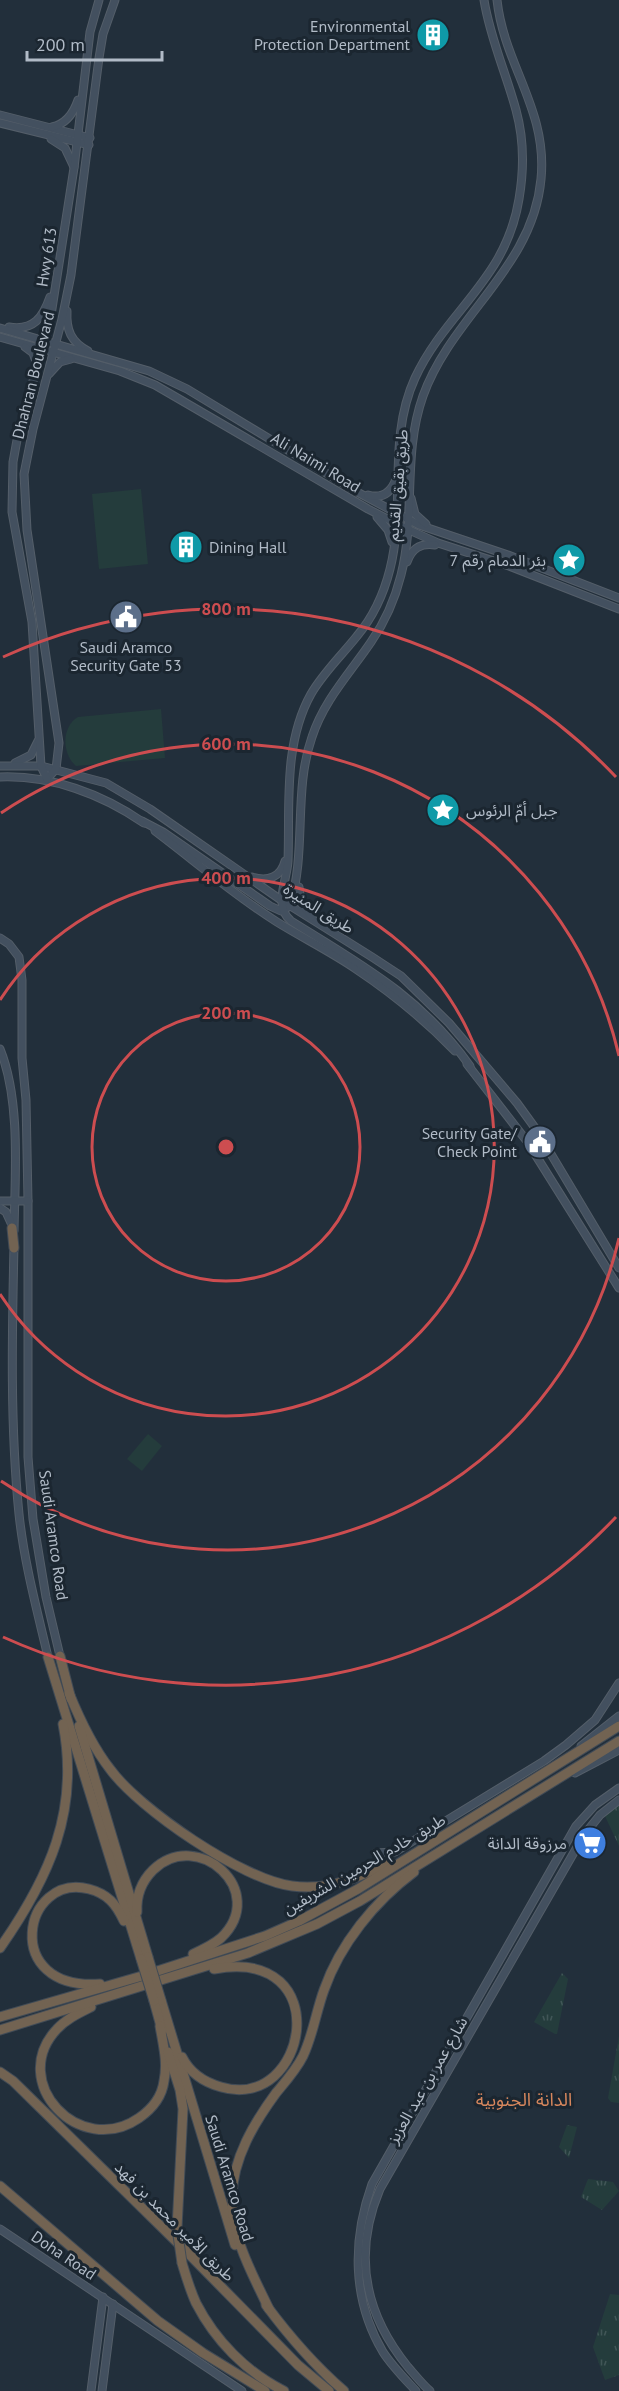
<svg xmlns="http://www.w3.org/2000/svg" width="619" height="2391" font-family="'PT Sans','Noto Sans Arabic',sans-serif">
<defs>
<pattern id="grass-tufts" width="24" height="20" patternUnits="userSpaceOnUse" patternTransform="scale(1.5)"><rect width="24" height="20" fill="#243c3c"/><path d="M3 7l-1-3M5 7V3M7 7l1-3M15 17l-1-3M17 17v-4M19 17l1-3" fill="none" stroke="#415657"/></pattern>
</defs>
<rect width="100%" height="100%" fill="#222f3b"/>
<!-- grass -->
<g fill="url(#grass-tufts)">
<polygon points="619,1804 619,1846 605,1816"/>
<polygon points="562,1973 568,1979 557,2034 555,2034 534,2022"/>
<polygon points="619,2036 619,2103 611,2102 608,2098"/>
<polygon points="567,2125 577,2127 569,2158 559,2147"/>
<polygon points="588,2179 613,2182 619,2191 602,2210 581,2197"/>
<polygon points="610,2294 619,2295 619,2375 605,2380 593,2347"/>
</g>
<!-- garden -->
<g fill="#243c3c">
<polygon points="141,489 148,564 99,569 92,494"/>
<path d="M161,709L165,758L76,766C62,754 61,727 78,717Z"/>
<polygon points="148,1434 162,1446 142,1471 127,1459"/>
</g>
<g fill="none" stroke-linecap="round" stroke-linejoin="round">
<defs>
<g id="secondary">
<polyline points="0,115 90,138"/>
<polyline points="0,123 89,145"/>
<path d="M52,127C66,124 74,112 78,100"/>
<polyline points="51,139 65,148 74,167"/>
<path d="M67,311C66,330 71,342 88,351"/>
<path d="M9,327C34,331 43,317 50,297"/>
<polyline points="0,328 149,371 187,389 359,493 419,525 508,555 619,598"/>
<polyline points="0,337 120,371 155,385 368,509 407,529 438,543 509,566 619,609"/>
<polyline points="25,347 33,353 38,367"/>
<polyline points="49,374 60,362 71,359"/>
<path d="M368,495C382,499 391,493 396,479"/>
<polyline points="411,498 415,514 426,524"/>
<polyline points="377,517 388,530 392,542"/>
<path d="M407,562C412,548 421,543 435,545"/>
<polyline points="15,763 31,755 38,741"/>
<polyline points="0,766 41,766 106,783 150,809 281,900 372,957 401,976 449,1023 517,1103 538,1132"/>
<path d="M0,777C51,775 102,794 144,823"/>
<polyline points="47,779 56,769 59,743 27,530 24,474 33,429 62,319 71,275 99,58 103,34 115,0"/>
<polyline points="47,779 41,766 32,622 12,512 13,462 17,440 51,315 74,168 90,32 99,0"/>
<path d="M142,821L163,832L270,906L281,911L290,906C307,850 293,791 312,737C324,700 350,673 371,642C385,622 395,599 401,575C416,517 402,455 423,396C452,315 533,268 541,179C548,110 504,65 497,0"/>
<path d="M155,831C196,862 234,895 277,922C303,938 331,952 356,969C392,993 425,1020 455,1051"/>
<path d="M252,877C268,882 281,877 285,861"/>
<polyline points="299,887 301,903 312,917"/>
<polyline points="0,938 9,944 19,957 22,980 22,1058 26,1100 28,1201 28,1457 33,1519 46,1597 60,1656"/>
<path d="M0,1049C21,1101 15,1175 14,1231"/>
<polyline points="467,1064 526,1140"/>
<path d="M470,1066C421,997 362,965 291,921C273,906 287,881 288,861C290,806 283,744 311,694C323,673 342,655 357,636C373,617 384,593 390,569C406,506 387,439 415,378C446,311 506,280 519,199C524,170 524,139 516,110C506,73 490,38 484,0"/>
<polyline points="545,1144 619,1268"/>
<polyline points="533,1151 619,1288"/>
<polyline points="0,1201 28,1201"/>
<polyline points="0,1208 6,1212 12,1225"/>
<path d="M14,1245C12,1335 10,1425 19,1514C24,1562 37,1610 48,1657"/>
<polyline points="581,1746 619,1716"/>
<polyline points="575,1773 619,1750"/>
<polyline points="375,1853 395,1852 544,1761 566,1745 595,1720 619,1683"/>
<polyline points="0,2229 242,2391"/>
<polyline points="91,2391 103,2297"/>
<polyline points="102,2391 113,2304"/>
<path d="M416,2391C405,2379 392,2366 383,2352C352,2300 352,2240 372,2184L576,1826L595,1805L619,1788"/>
<path d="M430,2391C422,2384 415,2375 408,2367C364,2313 353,2253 380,2189L584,1835L600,1815L619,1800"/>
</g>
<g id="highway">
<polyline points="12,1228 14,1248"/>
<polyline points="60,1656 71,1699"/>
<polyline points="48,1657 141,1959"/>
<path d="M69,1693C80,1720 92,1746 110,1769C139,1809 243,1880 292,1886C327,1891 358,1878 388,1863"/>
<polyline points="79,1726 148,1957"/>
<path d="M137,1912C136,1895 141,1882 153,1870C197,1827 270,1891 221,1938C213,1945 202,1950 193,1954"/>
<path d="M0,1948C49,1878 80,1811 63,1724"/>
<path d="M100,1984C0,1991 23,1872 89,1889C108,1894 116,1904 124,1921"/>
<polyline points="161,2000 235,2245"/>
<polyline points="154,2001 162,2030"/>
<path d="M91,2007C79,2013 66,2019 57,2029C7,2082 80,2159 139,2118C152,2109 162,2096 164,2081C168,2062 163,2044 160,2026"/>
<polyline points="0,2017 142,1976 265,1936 299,1921 358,1889 619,1726"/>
<polyline points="0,2030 248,1953 317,1924 360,1901 619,1741"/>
<polyline points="168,2052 180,2090 183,2109 177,2228"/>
<path d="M182,2057C190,2073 203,2082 221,2087C308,2113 338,1946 214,1969"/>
<polyline points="0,2072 13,2081 186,2251 298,2365 329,2391"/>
<polyline points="0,2186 158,2321 203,2353 265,2391"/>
<path d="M182,2263C186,2276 190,2290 196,2303C215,2340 246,2372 284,2391"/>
<path d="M266,2305C289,2336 314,2365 344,2391"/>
<path d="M269,2309C252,2273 231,2237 232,2196C233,2158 254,2123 276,2093C286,2081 296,2070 303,2056C313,2035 316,2012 324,1990C340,1944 375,1901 414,1872"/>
</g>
</defs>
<!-- secondary casing -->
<use href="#secondary" stroke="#545e69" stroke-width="9"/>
<!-- highway casing -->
<use href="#highway" stroke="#414b56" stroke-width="11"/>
<!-- secondary -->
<use href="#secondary" stroke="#43505f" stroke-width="7"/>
<!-- highway -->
<use href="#highway" stroke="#726352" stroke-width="9"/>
<defs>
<g id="highway-bridge">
<polyline points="148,1957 161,2000"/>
<polyline points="141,1959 154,2001"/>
<polyline points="177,2228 182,2263"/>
</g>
</defs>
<!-- highway-bridge casing -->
<use href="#highway-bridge" stroke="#414b56" stroke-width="11" stroke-linecap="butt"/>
<!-- highway-bridge -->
<use href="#highway-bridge" stroke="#726352" stroke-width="9"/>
</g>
<!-- distance rings -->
<g fill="none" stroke="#cd4d50" stroke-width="3">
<circle cx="226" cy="1147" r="134"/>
<path d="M0 1000A269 269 0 1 1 0 1294"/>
<path d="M619 1238A403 403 0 0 1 1 1481M1 813A403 403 0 0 1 619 1056"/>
<path d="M616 1517A538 538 0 0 1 3 1637M3 657A538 538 0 0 1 616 777"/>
</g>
<!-- icons -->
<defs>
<symbol id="building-disc" viewBox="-11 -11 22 22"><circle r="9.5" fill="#0f9aa8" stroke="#1b2630"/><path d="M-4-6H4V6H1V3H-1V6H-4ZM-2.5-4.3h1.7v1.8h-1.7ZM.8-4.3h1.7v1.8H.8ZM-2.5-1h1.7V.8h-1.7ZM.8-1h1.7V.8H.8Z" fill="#fff"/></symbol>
<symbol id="sight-disc" viewBox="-11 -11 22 22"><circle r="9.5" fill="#0f9aa8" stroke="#1b2630"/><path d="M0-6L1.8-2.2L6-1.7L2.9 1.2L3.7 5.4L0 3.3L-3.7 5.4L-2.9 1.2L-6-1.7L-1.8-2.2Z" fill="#fff"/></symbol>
<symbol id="civic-disc" viewBox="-11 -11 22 22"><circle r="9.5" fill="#5c6f8a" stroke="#1b2630"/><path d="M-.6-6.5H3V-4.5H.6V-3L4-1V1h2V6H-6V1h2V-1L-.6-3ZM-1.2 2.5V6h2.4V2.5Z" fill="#fff"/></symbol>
<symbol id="supermarket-disc" viewBox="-11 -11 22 22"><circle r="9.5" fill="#3f7fe0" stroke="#1b2630"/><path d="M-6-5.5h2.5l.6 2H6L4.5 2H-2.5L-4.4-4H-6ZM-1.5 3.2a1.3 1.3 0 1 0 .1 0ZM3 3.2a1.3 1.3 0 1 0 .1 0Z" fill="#fff"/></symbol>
</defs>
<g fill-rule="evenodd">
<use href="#building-disc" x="414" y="16" width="38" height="38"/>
<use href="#building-disc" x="167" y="528" width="38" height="38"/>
<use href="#sight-disc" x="550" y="541" width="38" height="38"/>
<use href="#civic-disc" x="107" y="598" width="38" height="38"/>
<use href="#sight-disc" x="424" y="791" width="38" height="38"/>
<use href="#civic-disc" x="521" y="1123" width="38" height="38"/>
<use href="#supermarket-disc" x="571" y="1824" width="38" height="38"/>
</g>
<g text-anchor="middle" stroke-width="6" stroke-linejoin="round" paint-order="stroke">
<!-- poi labels -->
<g font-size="16" fill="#b1bbc7" stroke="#1b2630" text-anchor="end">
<text x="410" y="32">Environmental<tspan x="410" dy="18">Protection Department</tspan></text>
<text x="209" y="553" text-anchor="start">Dining Hall</text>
<text x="546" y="566">بئر الدمام رقم 7</text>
<text x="126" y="653" text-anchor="middle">Saudi Aramco<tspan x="126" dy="18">Security Gate 53</tspan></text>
<text x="466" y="816" text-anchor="start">جبل أمّ الرئوس</text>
<text x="517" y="1139">Security Gate/<tspan x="517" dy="18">Check Point</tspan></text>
<text x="567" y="1849">مرزوقة الدانة</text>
</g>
<!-- street labels -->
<g font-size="16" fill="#b1bbc7" stroke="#1b2630">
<text transform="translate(46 257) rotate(-81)" y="6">Hwy 613</text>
<text transform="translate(33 375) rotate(-76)" y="6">Dhahran Boulevard</text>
<text transform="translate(316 462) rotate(31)" y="6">Ali Naimi Road</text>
<text transform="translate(397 485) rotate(-85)" y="6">طريق بقيق القديم</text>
<text transform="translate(319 908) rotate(32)" y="6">طريق المنيرة</text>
<text transform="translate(54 1535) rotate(82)" y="6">Saudi Aramco Road</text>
<text transform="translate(364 1864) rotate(-30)" y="6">طريق خادم الحرمين الشريفين</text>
<text transform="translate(427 2080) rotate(-60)" y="6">شارع عمر بن عبد العزيز</text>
<text transform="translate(230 2178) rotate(73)" y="6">Saudi Aramco Road</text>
<text transform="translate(175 2221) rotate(45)" y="6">طريق الأمير محمد بن فهد</text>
<text transform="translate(64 2255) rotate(34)" y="6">Doha Road</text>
</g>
<!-- neighbourhood labels -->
<g font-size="18" fill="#d7875d" stroke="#1b2630">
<text x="524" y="2106">الدانة الجنوبية</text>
</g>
</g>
<circle cx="226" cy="1147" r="9" fill="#cd4d50" stroke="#1b2630" stroke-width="3"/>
<g font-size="18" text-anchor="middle" font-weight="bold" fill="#cd4d50" stroke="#1b2630" stroke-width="6" stroke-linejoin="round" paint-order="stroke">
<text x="226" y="615">800 m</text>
<text x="226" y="750">600 m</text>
<text x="226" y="884">400 m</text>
<text x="226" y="1019">200 m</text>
</g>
<!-- scale -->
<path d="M27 51v9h135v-9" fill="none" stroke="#b1bbc7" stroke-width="3"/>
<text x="36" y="51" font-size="18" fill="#b1bbc7" stroke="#1b2630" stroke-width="4.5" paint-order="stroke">200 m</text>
</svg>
